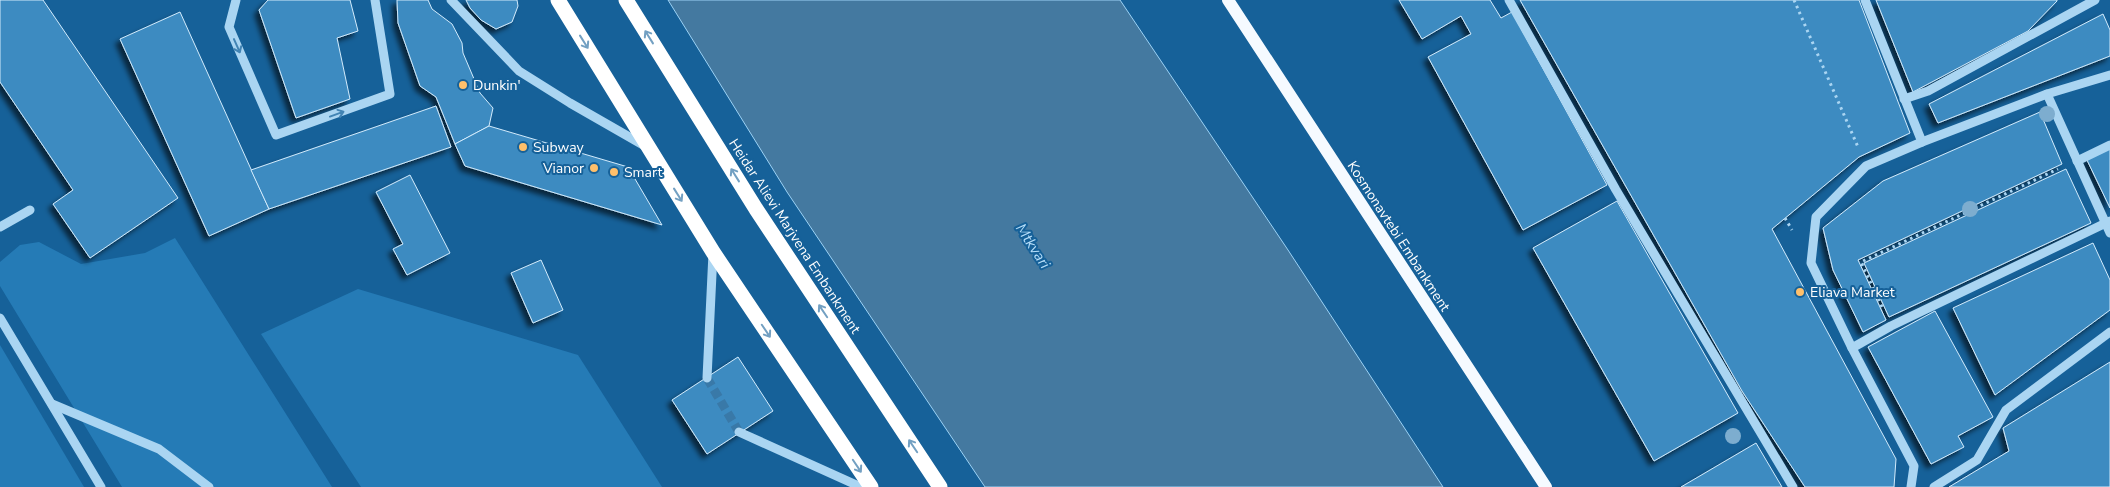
<svg xmlns="http://www.w3.org/2000/svg" width="2110" height="487" font-family="'Nunito Sans',sans-serif">
<defs>
<filter id="shadow"><feDropShadow dx="-4.5" dy="4.5" stdDeviation="2.5" flood-color="#0009"/></filter>
</defs>
<rect width="100%" height="100%" fill="#166199"/>
<!-- green -->
<g fill="#257bb6">
<polygon points="175,238 332,487 122,487 0,286 0,262 20,245 39,242 81,264 145,253"/>
<polygon points="358,289 578,355 662,487 361,487 261,334"/>
<polygon points="0,345 84,487 0,487"/>
</g>
<!-- water -->
<polygon fill="#4479a0" stroke="#9cd2f5" points="668,0 1120,0 1288,250 1443,487 985,487 787,192"/>
<!-- building -->
<g fill="#3e8bc1" stroke="#d2ebfc" filter="url(#shadow)">
<polygon points="0,0 43,0 178,198 90,258 53,204 73,190 0,82"/>
<polygon points="268,0 350,0 358,31 337,38 350,99 296,118 259,10"/>
<polygon points="397,0 428,0 432,9 452,24 462,43 463,53 480,93 493,108 489,126 455,144 436,97 420,86 398,23"/>
<polygon points="466,0 517,0 518,6 512,22 496,29 481,20 470,8"/>
<polygon points="1399,0 1490,0 1501,18 1512,12 1607,185 1523,230 1428,57 1471,34 1461,16 1422,39"/>
<polygon points="1520,0 1859,0 1910,133 1859,157 1772,229 1896,459 1894,487 1805,487 1742,391"/>
<polygon points="1876,0 2057,0 2057,1 2028,31 1913,92"/>
<polygon points="180,12 269,209 209,236 120,39"/>
<polygon points="2103,14 2110,30 2110,56 1938,123 1929,104"/>
<polygon points="436,106 451,147 269,209 251,170"/>
<polygon points="2040,112 2062,164 1858,260 1886,320 1863,332 1833,270 1823,228 1883,181"/>
<polygon points="489,126 628,167 662,225 465,166 455,144"/>
<polygon points="2110,147 2110,208 2086,158"/>
<polygon points="2066,169 2091,223 1889,317 1864,263"/>
<polygon points="410,175 450,253 407,275 393,249 403,244 376,192"/>
<polygon points="1617,201 1738,413 1654,461 1533,248"/>
<polygon points="2093,243 2110,280 2110,310 1995,395 1953,308"/>
<polygon points="541,260 563,310 533,323 511,273"/>
<polygon points="1935,311 1993,417 1958,436 1964,447 1931,464 1868,347"/>
<polygon points="738,357 773,411 707,454 672,400"/>
<polygon points="2110,362 2110,487 1949,487 2009,451 2003,428"/>
<polygon points="1756,443 1782,487 1681,487"/>
</g>
<g fill="none" stroke-linecap="round" stroke-linejoin="round">
<!-- minor-tunnel -->
<polyline stroke="#3979a8" stroke-width="9" stroke-dasharray="9 4.5" stroke-linecap="butt" points="707,378 739,432"/>
<!-- path -->
<g stroke="#aad5f2" stroke-width="3" stroke-dasharray="2.5 4" stroke-linecap="butt">
<polyline points="1794,0 1858,147"/>
<polyline points="1785,218 1792,230"/>
<polyline points="1882,307 1861,262 2058,169"/>
</g>
<!-- minor -->
<g stroke="#aad5f2" stroke-width="9">
<polyline points="236,0 229,27 276,135 390,94 375,0"/>
<polyline points="451,0 519,71 570,103 645,146"/>
<polyline points="1509,0 1616,190 1793,487"/>
<polyline points="1865,0 1922,142"/>
<polyline points="2047,94 2110,233"/>
<polyline points="1904,99 1928,91 2095,0"/>
<polyline points="2077,161 2110,145"/>
<polyline points="0,227 30,210"/>
<polyline points="0,318 101,487"/>
<polyline points="1852,348 1891,326 2110,221"/>
<polyline points="707,378 713,253"/>
<polyline points="52,404 159,449 209,487"/>
<polyline points="739,432 861,487"/>
<polyline points="1911,487 1914,466 1852,348 1811,263 1816,217 1866,166 1922,142 2047,94 2110,75"/>
<polyline points="1934,487 1977,460 2006,410 2110,332"/>
</g>
<!-- major -->
<polyline stroke="#f5faff" stroke-width="12" points="1228,0 1546,487"/>
<!-- highway -->
<g stroke="#fff" stroke-width="15">
<polyline points="558,0 713,252 871,487"/>
<polyline points="626,0 756,209 940,487"/>
</g>
</g>
<!-- trees -->
<g fill="#7dadcf">
<circle cx="2047" cy="114" r="8"/>
<circle cx="1970" cy="209" r="8"/>
<circle cx="1733" cy="436" r="8"/>
</g>
<!-- one-way arrows -->
<defs><path id="oneway-shaft" d="M-6 0H5M1.5-3L5.5 0L1.5 3" fill="none" stroke-width="1.6" stroke-linecap="round" stroke-linejoin="round" transform="scale(1.25)"/></defs>
<g stroke="#73a0c2">
<use href="#oneway-shaft" transform="translate(649 37) rotate(-122)"/>
<use href="#oneway-shaft" transform="translate(584 42) rotate(58)"/>
<use href="#oneway-shaft" transform="translate(735 175) rotate(-122)"/>
<use href="#oneway-shaft" transform="translate(678 195) rotate(58)"/>
<use href="#oneway-shaft" transform="translate(823 311) rotate(-124)"/>
<use href="#oneway-shaft" transform="translate(766 331) rotate(56)"/>
<use href="#oneway-shaft" transform="translate(913 446) rotate(-124)"/>
<use href="#oneway-shaft" transform="translate(857 466) rotate(56)"/>
</g>
<g stroke="#4284b4">
<use href="#oneway-shaft" transform="translate(237 46) rotate(66)"/>
<use href="#oneway-shaft" transform="translate(337 114) rotate(-20)"/>
</g>
<!-- markers -->
<g fill="#ffc06b" stroke="#166199" stroke-width="2">
<circle cx="463" cy="85" r="5"/>
<circle cx="523" cy="147" r="5"/>
<circle cx="594" cy="168" r="5"/>
<circle cx="614" cy="172" r="5"/>
<circle cx="1800" cy="292" r="5"/>
</g>
<g text-anchor="middle" stroke-width="4" stroke-linejoin="round" paint-order="stroke">
<!-- poi labels -->
<g font-size="14" fill="#fff" stroke="#166199" text-anchor="start">
<text x="473" y="90">Dunkin'</text>
<text x="533" y="152">Subway</text>
<text x="584" y="173" text-anchor="end">Vianor</text>
<text x="624" y="177">Smart</text>
<text x="1810" y="297">Eliava Market</text>
</g>
<!-- street labels -->
<g font-size="14" fill="#fff" stroke="#166199">
<text transform="translate(795 236) rotate(57)" y="5">Heidar Alievi Marjvena Embankment</text>
<text transform="translate(1399 236) rotate(57)" y="5">Kosmonavtebi Embankment</text>
</g>
<!-- water labels -->
<g font-size="15" font-style="italic" fill="#b6def9" stroke="#166199">
<text transform="translate(1033 246) rotate(57)" y="5">Mtkvari</text>
</g>
</g>
</svg>
